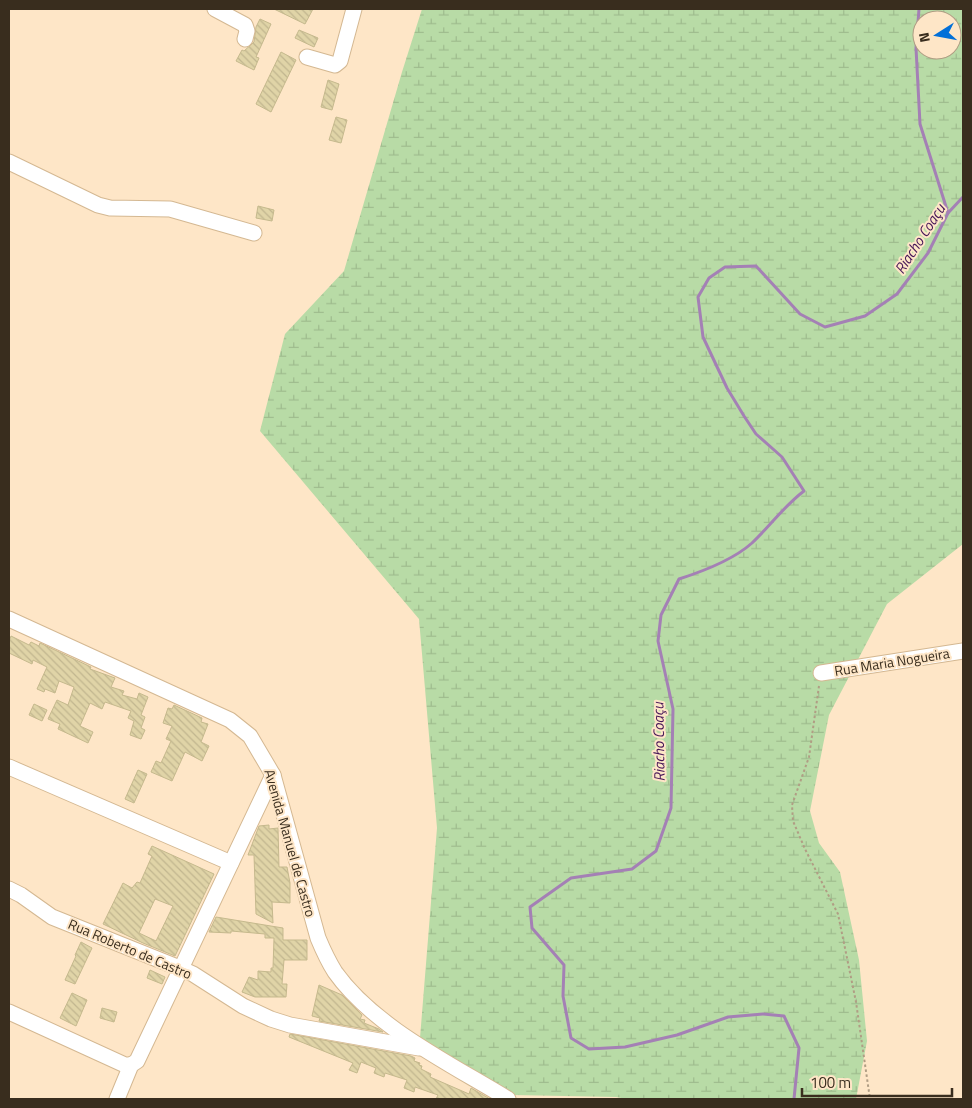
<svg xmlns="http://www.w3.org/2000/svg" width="972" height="1108" font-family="'Titillium Web',sans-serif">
<defs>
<pattern id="wetland-marsh" width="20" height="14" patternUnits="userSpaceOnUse" patternTransform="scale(1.25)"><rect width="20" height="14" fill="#b8dba6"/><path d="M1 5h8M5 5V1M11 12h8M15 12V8" fill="none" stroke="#9fbc8e"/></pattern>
<pattern id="building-back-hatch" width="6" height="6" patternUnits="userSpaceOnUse" patternTransform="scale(1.25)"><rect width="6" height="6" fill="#e0d4a7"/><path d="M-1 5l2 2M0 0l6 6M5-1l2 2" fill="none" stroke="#c1b68f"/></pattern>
</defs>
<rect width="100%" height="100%" fill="#fee6c7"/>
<!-- wetland -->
<path fill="url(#wetland-marsh)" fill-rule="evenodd" d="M422,9H963V544L887,604L829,715L810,811L819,843L840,872L859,960L867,1041L856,1099H627L616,1097L512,1095L420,1038L437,828L419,619L260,431L285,334L344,271L402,72ZM922,20H952V50H922Z"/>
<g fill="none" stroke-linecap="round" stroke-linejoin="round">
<!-- stream -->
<g stroke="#a480b5" stroke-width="3">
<polyline points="919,9 916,48 920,124 948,213"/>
<path d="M794,1099L799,1048L784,1016L763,1014L728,1017L677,1035L625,1047L589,1049L571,1038L563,996L564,965L532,928L530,907L571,878L632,869L656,851L671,808L673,709L658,641L661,615L679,579C704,571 733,560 752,543C770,526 784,506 804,491L782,457L756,434L744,416L727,388L703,337L698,297L709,278L725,267L756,266L800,314L825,327L865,316L897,294L928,253L948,213L963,197"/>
</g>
</g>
<!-- building -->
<g fill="url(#building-back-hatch)" stroke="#c5b98d" fill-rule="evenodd">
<polygon points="274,9 313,9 305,24"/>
<polygon points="260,19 271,24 256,57 259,58 254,70 236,61 242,50 244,51 254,42 256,27"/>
<polygon points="299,30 318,38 314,47 295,38"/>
<polygon points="281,52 296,60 271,112 256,104"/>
<polygon points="328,80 339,84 332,110 321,107"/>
<polygon points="336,117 347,120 341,143 329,140"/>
<polygon points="258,206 274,210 272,221 256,218"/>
<polygon points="11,636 29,645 31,642 39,646 40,643 91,667 90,669 115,678 111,687 124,691 122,695 137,699 139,693 148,697 141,715 145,717 141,728 145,730 141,739 130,735 134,721 128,718 131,711 105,702 102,709 90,703 80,726 93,732 88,743 58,729 60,724 48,719 57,700 68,705 74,687 59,681 55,693 45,689 44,692 37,689 47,667 33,660 32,664 9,653 9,641"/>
<polygon points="34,704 47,710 42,721 29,715"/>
<polygon points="174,705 202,718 201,722 208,724 201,742 209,746 202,761 185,752 172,781 151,772 156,761 161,763 171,741 166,739 172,726 163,723 168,708 172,709"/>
<polygon points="138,770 147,774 134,803 125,799"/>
<polygon points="269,825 269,829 278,828 279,867 287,867 290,883 290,903 272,902 273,923 256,914 254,855 248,855 259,826"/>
<path d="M152,846L214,874L175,956L143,943L103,924L123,883L132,888L137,882L140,883L152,856L148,854ZM155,899L173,906L156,941L139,933Z"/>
<polygon points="216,917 283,928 283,940 307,940 307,960 284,960 282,984 287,984 286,997 255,997 242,992 249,977 258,980 258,971 271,972 271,968 273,968 274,938 265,938 265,934 231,931 231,933 209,932"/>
<polygon points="81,942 92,948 75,984 65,980 76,956 75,955"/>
<polygon points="150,970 165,977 162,984 147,978"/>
<polygon points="319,985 342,995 362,1015 360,1019 365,1020 364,1023 379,1029 383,1032 319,1021 320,1018 312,1016"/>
<polygon points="72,993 87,1000 76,1026 60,1018"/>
<polygon points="102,1008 117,1012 114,1022 100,1018"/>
<polygon points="290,1034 411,1056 415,1058 414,1061 420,1063 419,1065 422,1066 421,1069 431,1074 430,1077 469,1094 471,1088 490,1099 436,1099 438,1095 415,1087 414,1092 404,1088 407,1080 385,1073 384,1077 374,1073 376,1068 361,1062 357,1073 349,1070 353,1063 289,1037"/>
</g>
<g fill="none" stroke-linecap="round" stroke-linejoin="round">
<defs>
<g id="minor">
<polyline points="215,9 245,25 247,31 245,39"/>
<polyline points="307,57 335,65 340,61 354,9"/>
<polyline points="9,162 98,205 110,208 170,209 254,233"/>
<path d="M9,619L230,720L250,736L273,775L318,938C323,950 328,961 335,972C374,1027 451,1064 508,1099"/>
<polyline points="821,673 963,651"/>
<polyline points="9,767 231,863"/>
<polyline points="9,889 21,895 52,917 182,969 193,974 243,1006 271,1019 290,1025 419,1048"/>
<polyline points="9,1012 125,1065 131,1065"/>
<polyline points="117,1099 131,1065 137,1061 273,775"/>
</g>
</defs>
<!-- minor casing -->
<use href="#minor" stroke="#d4b892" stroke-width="17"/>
<!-- path -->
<polyline stroke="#b09d84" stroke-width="2" stroke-dasharray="2.5 2.5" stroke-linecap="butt" points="819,686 809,757 792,805 793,821 805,849 838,914 856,1002 870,1099"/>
<!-- minor -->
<use href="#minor" stroke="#fff" stroke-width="15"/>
</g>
<g text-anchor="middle" stroke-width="4" stroke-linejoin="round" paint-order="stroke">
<!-- street labels -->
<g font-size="14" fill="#392d1e" stroke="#fee6c7">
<text transform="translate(892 662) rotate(-9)" y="5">Rua Maria Nogueira</text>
<text transform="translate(290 843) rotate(74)" y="5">Avenida Manuel de Castro</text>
<text transform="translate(130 949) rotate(23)" y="5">Rua Roberto de Castro</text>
</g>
<!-- water labels -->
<g font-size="15" font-style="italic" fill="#451557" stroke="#fee6c7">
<text transform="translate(920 239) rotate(-57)" y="5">Riacho Coaçu</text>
<text transform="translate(659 742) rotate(-91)" y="5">Riacho Coaçu</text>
</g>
</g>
<!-- border -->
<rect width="972" height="1108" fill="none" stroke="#392d1e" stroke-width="20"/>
<!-- north arrow -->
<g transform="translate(937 35) rotate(259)"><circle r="24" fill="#fee6c7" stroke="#af9c83"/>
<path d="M0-4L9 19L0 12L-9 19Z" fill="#0370d8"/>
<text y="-8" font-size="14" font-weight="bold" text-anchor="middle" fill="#392d1e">N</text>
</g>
<!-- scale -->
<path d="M802 1088v8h150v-8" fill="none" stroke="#392d1e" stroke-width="2.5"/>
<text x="810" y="1088" font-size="15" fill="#392d1e" stroke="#fee6c7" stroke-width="4" paint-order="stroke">100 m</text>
</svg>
